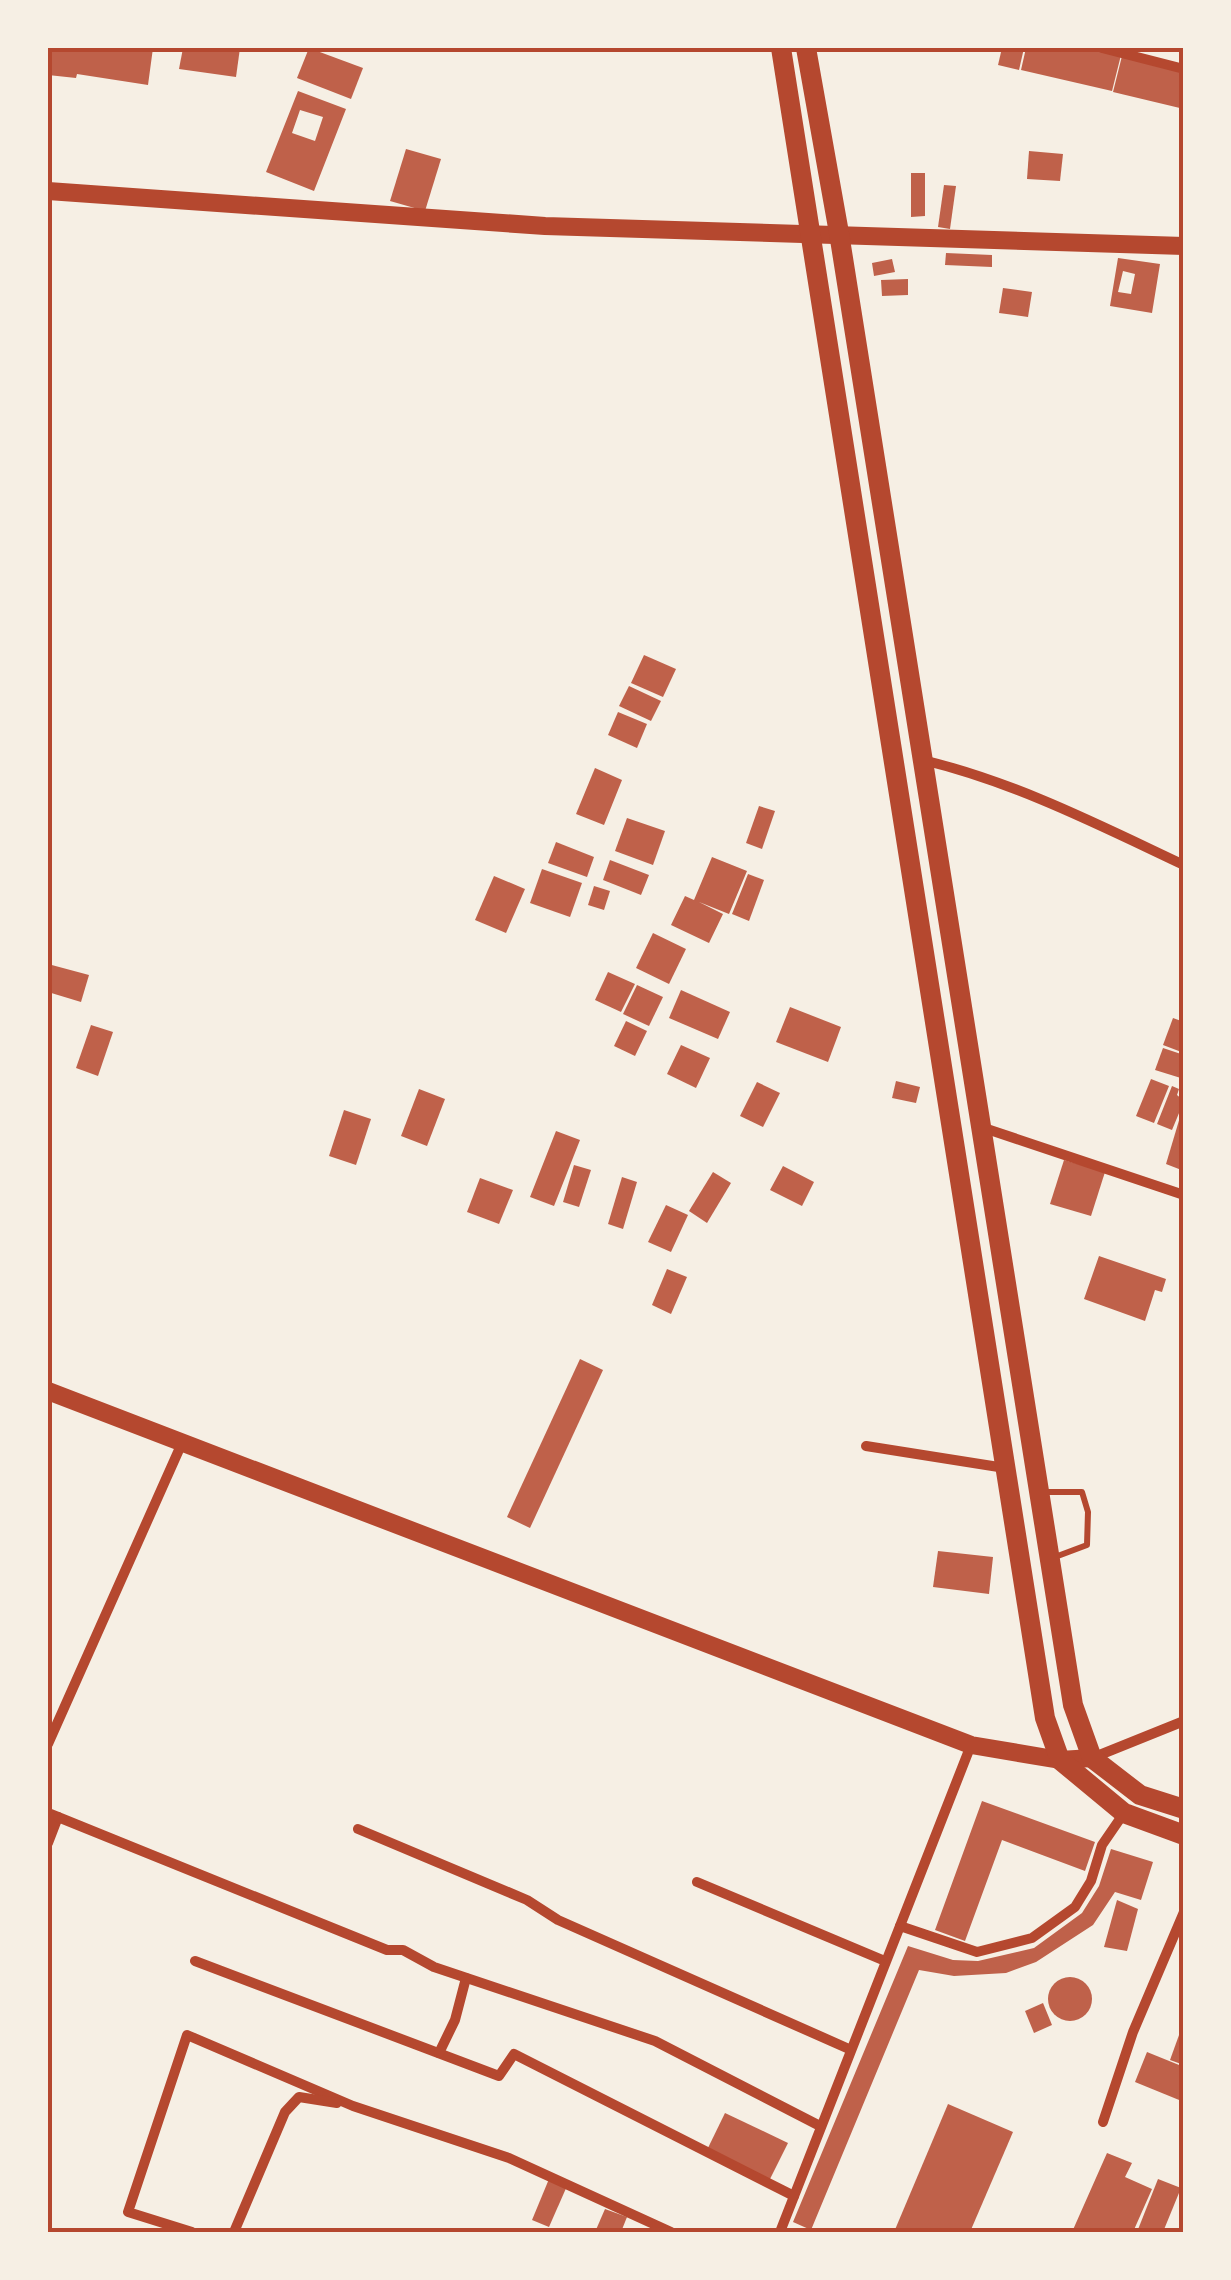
<svg xmlns="http://www.w3.org/2000/svg" width="1231" height="2280" font-family="'Noto Serif',serif">
<rect width="100%" height="100%" fill="#f6efe4"/>
<!-- building -->
<g fill="#bf614a" fill-rule="evenodd">
<polygon points="48,48 153,48 148,85 77,74 76,78 48,75"/>
<polygon points="183,48 240,48 236,77 179,69"/>
<polygon points="309,48 363,68 351,99 297,78"/>
<polygon points="1002,48 1024,48 1019,70 998,65"/>
<polygon points="1026,48 1089,48 1121,55 1112,91 1021,70"/>
<polygon points="1122,56 1184,71 1184,109 1113,92"/>
<path d="M298,91L346,109L314,191L266,172ZM300,110L323,117L315,141L292,133Z"/>
<polygon points="406,149 441,159 425,211 390,201"/>
<polygon points="1029,151 1063,154 1060,181 1027,179"/>
<polygon points="911,173 925,173 925,216 911,217"/>
<polygon points="944,185 956,186 950,229 938,227"/>
<polygon points="946,253 992,255 992,267 945,265"/>
<path d="M1118,258L1160,264L1152,313L1110,306ZM1123,271L1135,274L1131,294L1118,292Z"/>
<polygon points="892,259 895,272 874,276 872,263"/>
<polygon points="908,279 908,295 882,296 881,280"/>
<polygon points="1003,288 1032,292 1028,317 999,313"/>
<polygon points="644,655 676,669 663,697 631,683"/>
<polygon points="629,686 661,701 651,721 619,706"/>
<polygon points="618,712 647,724 637,748 608,735"/>
<polygon points="595,768 622,780 604,825 576,814"/>
<polygon points="759,806 775,811 762,849 746,843"/>
<polygon points="627,818 665,831 653,865 615,851"/>
<polygon points="556,842 594,857 587,877 548,863"/>
<polygon points="712,857 747,871 729,914 699,902 723,914 709,943 671,925 685,896 694,900"/>
<polygon points="610,860 649,875 641,895 603,880"/>
<polygon points="542,869 582,883 570,917 530,903"/>
<polygon points="748,874 764,880 749,921 732,914"/>
<polygon points="494,876 525,889 506,933 475,920"/>
<polygon points="594,886 610,891 604,910 588,905"/>
<polygon points="653,933 686,949 669,984 636,968"/>
<polygon points="48,964 89,975 81,1002 48,992"/>
<polygon points="608,972 635,984 621,1012 595,1000"/>
<polygon points="637,985 663,997 649,1026 623,1014"/>
<polygon points="681,990 730,1012 718,1039 669,1018"/>
<polygon points="790,1007 841,1027 828,1062 776,1042"/>
<polygon points="1173,1018 1184,1022 1184,1053 1163,1045"/>
<polygon points="626,1021 647,1031 635,1056 614,1046"/>
<polygon points="91,1025 113,1032 98,1076 76,1068"/>
<polygon points="681,1045 710,1058 696,1088 667,1074"/>
<polygon points="1163,1048 1184,1055 1184,1079 1155,1070"/>
<polygon points="1151,1079 1169,1086 1154,1123 1136,1116"/>
<polygon points="896,1081 920,1087 916,1103 892,1098"/>
<polygon points="757,1082 780,1093 763,1127 740,1116"/>
<polygon points="1172,1086 1179,1089 1177,1095 1184,1101 1172,1130 1157,1124"/>
<polygon points="419,1089 445,1099 427,1146 401,1136"/>
<polygon points="1183,1107 1184,1107 1184,1171 1166,1164"/>
<polygon points="344,1110 371,1119 356,1165 329,1156"/>
<polygon points="556,1131 580,1140 554,1206 530,1197"/>
<polygon points="1064,1160 1105,1172 1091,1216 1050,1204"/>
<polygon points="574,1165 591,1170 579,1207 563,1202"/>
<polygon points="783,1166 814,1182 802,1206 770,1190"/>
<polygon points="713,1172 731,1183 707,1223 689,1211"/>
<polygon points="622,1177 637,1182 623,1229 608,1224"/>
<polygon points="480,1178 513,1190 499,1224 467,1212"/>
<polygon points="666,1205 688,1215 671,1252 648,1242"/>
<polygon points="1099,1256 1166,1279 1162,1292 1155,1290 1145,1321 1084,1299"/>
<polygon points="667,1269 687,1277 671,1314 652,1305"/>
<polygon points="580,1359 603,1370 530,1528 507,1517"/>
<polygon points="938,1551 993,1557 989,1594 933,1587"/>
<polygon points="982,1801 1095,1842 1085,1871 1002,1840 965,1941 935,1930"/>
<polygon points="1111,1849 1153,1862 1141,1900 1115,1892 1093,1925 1036,1962 1006,1973 954,1976 919,1970 811,2230 793,2222 908,1946 953,1960 978,1961 1034,1948 1082,1913 1099,1886"/>
<polygon points="1117,1900 1138,1909 1127,1951 1104,1947"/>
<circle cx="1070" cy="1999" r="22"/>
<polygon points="1043,2003 1052,2025 1034,2033 1025,2011"/>
<polygon points="1183,2024 1184,2024 1184,2065 1170,2060"/>
<polygon points="1147,2052 1184,2067 1184,2102 1135,2082"/>
<polygon points="948,2104 1013,2132 970,2232 894,2232"/>
<polygon points="725,2113 788,2143 769,2181 706,2152"/>
<polygon points="1107,2153 1132,2163 1125,2177 1152,2189 1133,2232 1072,2232"/>
<polygon points="549,2179 567,2186 549,2227 532,2220"/>
<polygon points="1158,2179 1181,2188 1163,2232 1137,2232"/>
<polygon points="605,2209 627,2217 621,2232 595,2232"/>
</g>
<g fill="none" stroke-linecap="round" stroke-linejoin="round">
<!-- service -->
<polyline stroke="#b5482f" stroke-width="6" points="1045,1492 1082,1492 1088,1512 1087,1545 1055,1557"/>
<!-- minor -->
<g stroke="#b5482f" stroke-width="10">
<polyline points="1102,48 1184,69"/>
<path d="M923,760C1017,783 1097,824 1184,865"/>
<polyline points="981,1127 1184,1195"/>
<polyline points="866,1446 1005,1468"/>
<polyline points="48,1744 182,1443"/>
<polyline points="1092,1758 1184,1721"/>
<polyline points="48,1813 58,1817 48,1843"/>
<polyline points="58,1817 387,1950 403,1950 434,1967 655,2041 820,2126"/>
<polyline points="358,1829 527,1900 558,1920 849,2049"/>
<polyline points="697,1882 885,1961"/>
<polyline points="900,1926 977,1952 1032,1938 1075,1907 1091,1881 1102,1845 1124,1813"/>
<polyline points="195,1961 499,2076 514,2054 794,2196"/>
<polyline points="439,2053 455,2020 466,1978"/>
<polyline points="1103,2122 1133,2032 1184,1912"/>
<polyline points="192,2232 128,2212 187,2035 353,2106 509,2158 671,2232"/>
<polyline points="234,2232 285,2112 299,2097 337,2103"/>
<polyline points="780,2232 971,1745"/>
</g>
<!-- tertiary -->
<polyline stroke="#b5482f" stroke-width="18" points="48,191 545,226 1184,246"/>
<!-- secondary -->
<polyline stroke="#b5482f" stroke-width="18" points="48,1391 971,1745 1060,1760 1092,1758"/>
<!-- primary -->
<g stroke="#b5482f" stroke-width="20">
<polyline points="781,48 1045,1718 1060,1760 1124,1813 1184,1835"/>
<polyline points="806,48 839,233 1073,1705 1092,1758 1140,1795 1184,1809"/>
</g>
</g>
<!-- border -->
<rect width="1231" height="2280" fill="none" stroke="#f6efe4" stroke-width="100"/>
<rect x="50" y="50" width="1131" height="2180" fill="none" stroke="#b5482f" stroke-width="4"/>
</svg>
